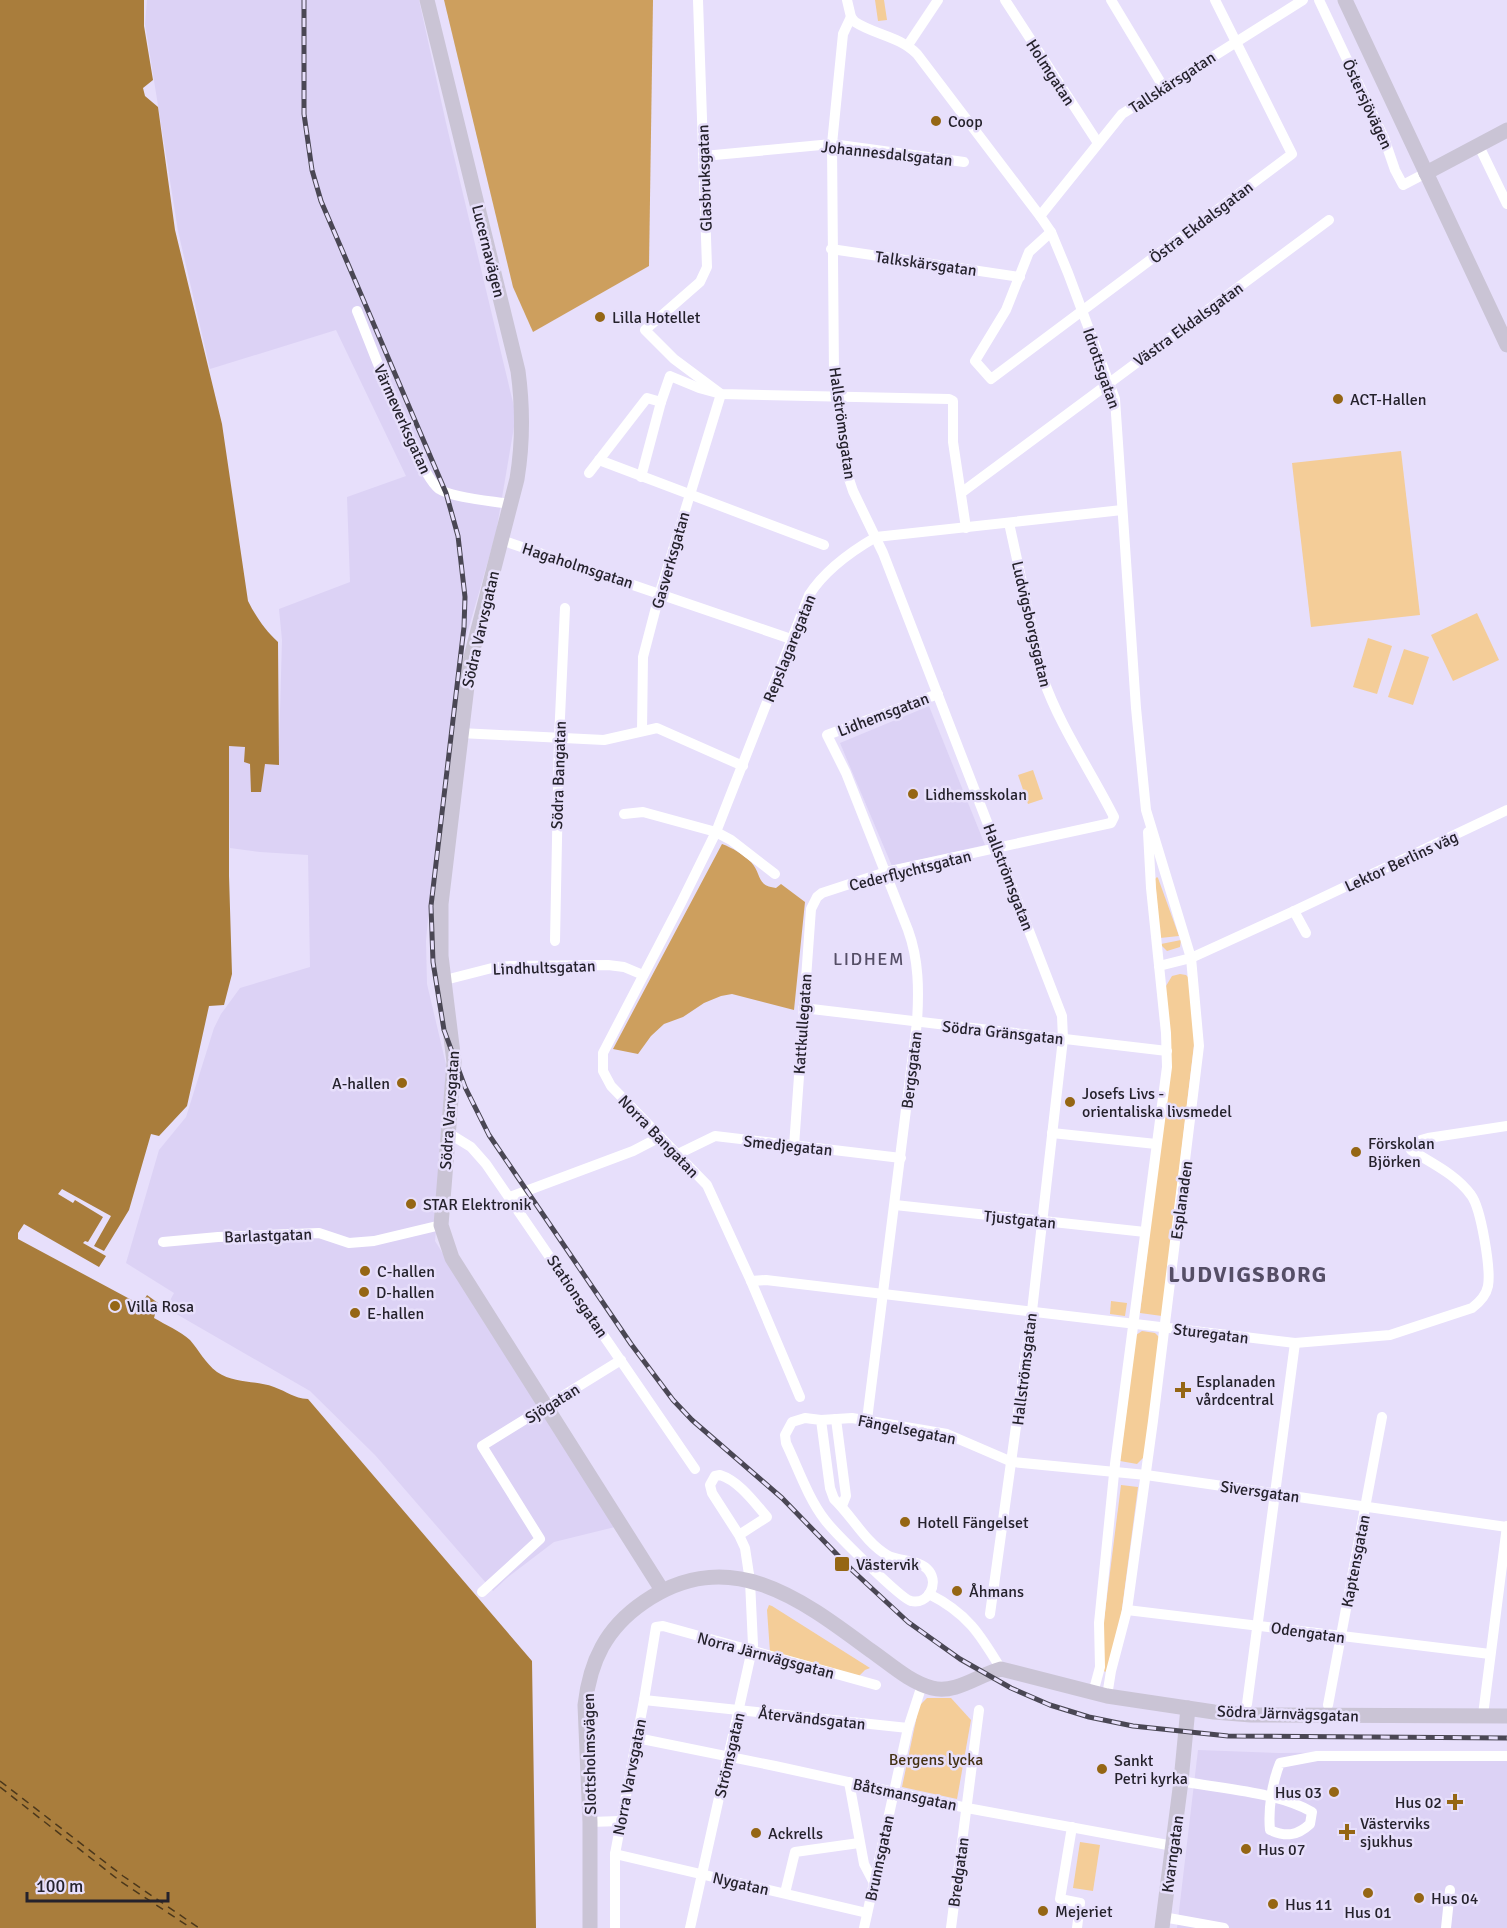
<svg xmlns="http://www.w3.org/2000/svg" width="1507" height="1928" font-family="Signika,sans-serif">
<rect width="100%" height="100%" fill="#e7dffb"/>
<!-- built -->
<g fill="#dcd2f5">
<polygon points="147,0 419,0 446,123 516,415 496,533 465,641 430,898 426,941 427,984 449,1077 435,1241 615,1527 554,1542 508,1577 493,1591 375,1455 310,1391 166,1308 174,1293 126,1263 159,1150 186,1117 214,1028 221,1014 240,988 310,967 308,855 260,852 230,848 228,742 279,746 282,640 279,609 350,582 347,497 406,476 336,330 210,369 178,231 145,24"/>
<polygon points="929,706 985,845 892,866 840,743"/>
<polygon points="1198,1750 1279,1753 1507,1751 1507,1928 1177,1928"/>
</g>
<!-- green -->
<g fill="#f4cd98">
<polygon points="875,0 884,0 887,20 878,21"/>
<polygon points="1401,451 1420,615 1311,627 1292,463"/>
<polygon points="1477,613 1499,660 1453,681 1431,635"/>
<polygon points="1368,638 1392,646 1377,694 1353,687"/>
<polygon points="1404,649 1429,657 1413,705 1388,697"/>
<polygon points="1033,770 1043,799 1028,804 1018,775"/>
<polygon points="1157,877 1158,878 1179,936 1160,938 1155,879"/>
<polygon points="1181,940 1180,947 1167,951 1161,945 1161,944"/>
<polygon points="1180,974 1186,975 1189,978 1195,1036 1162,1316 1140,1313 1161,1137 1166,986 1172,976"/>
<polygon points="1111,1301 1127,1303 1125,1316 1110,1314"/>
<polygon points="1142,1331 1155,1333 1160,1338 1144,1457 1137,1464 1120,1461 1136,1335"/>
<polygon points="1121,1485 1138,1487 1120,1624 1107,1672 1103,1671 1104,1620"/>
<polygon points="769,1605 772,1606 870,1668 865,1670 859,1676 770,1652 767,1610"/>
<polygon points="927,1698 951,1698 971,1720 957,1799 902,1787 919,1706"/>
<polygon points="1080,1842 1100,1845 1093,1891 1073,1888"/>
</g>
<!-- forest -->
<g fill="#cd9f5e">
<polygon points="444,0 653,0 649,266 533,332 513,287"/>
<path d="M722,844C733,848 742,854 751,862C762,874 756,886 776,888L781,884L805,902L794,1010L732,994L721,996L704,1003L683,1017L664,1024L651,1036L638,1054L613,1049Z"/>
</g>
<!-- water -->
<path fill="#a97d3c" d="M0,0H144V26L153,80L143,88L145,96L158,107L175,230L222,424L248,601C256,617 265,630 278,642L279,765L265,764L261,792H251L250,764L244,762L245,747L229,746V876L232,974L224,1005L209,1006L187,1106L159,1136L151,1134L129,1210L104,1251L94,1246L111,1216L62,1189L58,1194L73,1203L75,1200L103,1217L88,1242L85,1241L83,1243L106,1256L99,1267L24,1224L18,1233V1239L141,1305L147,1295L158,1303L154,1318C166,1325 180,1331 190,1340C199,1350 205,1363 217,1372C235,1384 255,1380 274,1387C288,1392 293,1398 308,1399L532,1661L536,1928H0Z"/>
<g fill="none" stroke-linecap="round" stroke-linejoin="round">
<!-- ferry -->
<g stroke="#4c381b" stroke-width="1.5" stroke-dasharray="8 6" stroke-linecap="butt">
<polyline points="0,1781 123,1876 199,1928"/>
<polyline points="0,1787 120,1881 191,1928"/>
</g>
<!-- street -->
<g stroke="#fff" stroke-width="10">
<polyline points="698,0 707,267 700,282 645,330 674,359 721,394 949,399 953,401 953,442 966,528"/>
<path d="M847,0L851,17L855,22C875,35 899,36 917,54L1040,216L1051,232L1068,273L1115,399L1136,708L1146,810L1191,958L1199,1046L1153,1421L1127,1610L1111,1671L1107,1696"/>
<polyline points="1005,0 1098,143"/>
<polyline points="1111,0 1164,88"/>
<polyline points="1319,0 1384,138 1395,170 1403,185 1426,173"/>
<polyline points="851,17 843,34 832,144 834,375 848,476 853,491 883,553 1062,1016 1063,1039 1032,1311 990,1614"/>
<polyline points="908,45 938,0"/>
<polyline points="1479,146 1507,204"/>
<polyline points="704,156 832,144 964,162"/>
<polyline points="1040,216 1122,114 1303,0"/>
<polyline points="1051,232 1029,252 1006,310 975,361 991,379 1292,154 1215,0"/>
<polyline points="831,249 1020,277"/>
<path d="M357,311C370,342 419,476 439,489C452,498 493,501 510,504"/>
<polyline points="599,460 824,545"/>
<polyline points="589,473 647,398 661,402 670,376 699,388 721,394 660,592 643,657 642,731"/>
<polyline points="641,477 661,402"/>
<polyline points="961,493 1329,220"/>
<polyline points="501,540 791,639"/>
<polyline points="460,733 604,740 657,728 743,766"/>
<polyline points="624,814 643,812 716,832 731,840 775,874"/>
<polyline points="1294,911 1306,933"/>
<polyline points="555,941 559,739 565,608"/>
<polyline points="1159,966 1191,958 1294,911 1507,810"/>
<polyline points="445,980 492,968 510,966 608,965 624,967 643,975"/>
<polyline points="803,1008 1167,1051"/>
<polyline points="1052,1133 1156,1144"/>
<polyline points="450,1134 471,1147 486,1164 695,1469"/>
<path d="M794,1146L811,909L817,897L822,893L886,872L1111,823L1114,817C1091,771 1060,727 1043,678L1009,523"/>
<polyline points="678,1154 715,1136 901,1158"/>
<polyline points="510,1197 633,1151 660,1137"/>
<polyline points="895,1205 1145,1232"/>
<polyline points="163,1242 218,1237 319,1233 349,1243 374,1241 441,1225"/>
<path d="M751,1281L766,1280L1295,1343L1390,1335L1472,1308C1480,1302 1486,1296 1488,1286C1491,1269 1481,1208 1471,1195C1456,1174 1431,1163 1411,1150L1421,1140L1428,1138L1507,1126"/>
<path d="M800,1397L751,1281L707,1185L611,1086L603,1071V1053L681,903L716,832L809,595C825,570 850,552 876,537L1122,510"/>
<polyline points="836,1419 846,1496 842,1506"/>
<path d="M821,1420L830,1488L834,1499C852,1516 865,1542 887,1555C899,1562 920,1559 929,1571C939,1584 928,1605 911,1601C901,1599 834,1532 825,1520C808,1498 798,1468 786,1443L785,1435L792,1422L805,1418L821,1420L852,1418L947,1434L1012,1462L1146,1475L1507,1527"/>
<path d="M867,1420L917,1022C919,991 919,960 908,930L846,773L827,735L938,694"/>
<polyline points="482,1592 540,1539 482,1446 621,1360"/>
<path d="M929,1594C967,1613 980,1634 1001,1669"/>
<polyline points="1127,1610 1490,1654"/>
<polyline points="1093,1693 1100,1667 1099,1623 1115,1464 1167,1067 1166,1033 1151,888 1148,832"/>
<polyline points="644,1700 908,1728"/>
<polyline points="1247,1704 1295,1343"/>
<polyline points="1328,1705 1382,1417"/>
<polyline points="1483,1715 1507,1526"/>
<polyline points="637,1738 775,1766 967,1808 1173,1846"/>
<path d="M1181,1781C1221,1789 1278,1792 1312,1812L1310,1824C1297,1836 1286,1837 1270,1830C1268,1809 1272,1783 1280,1763L1317,1756H1507"/>
<polyline points="849,1782 864,1864 874,1883"/>
<polyline points="590,1822 620,1821"/>
<polyline points="1072,1827 1060,1899 1080,1903 1077,1928"/>
<polyline points="615,1854 867,1913"/>
<polyline points="785,1893 795,1852 859,1843"/>
<polyline points="1163,1917 1224,1928"/>
<polyline points="615,1928 615,1854 644,1700 656,1627 663,1626 876,1685"/>
<path d="M690,1928L753,1645L750,1581L745,1548L739,1535L712,1493L710,1485L715,1476L720,1475C739,1481 754,1502 767,1517L739,1535"/>
<polyline points="864,1928 908,1728 922,1685"/>
<polyline points="951,1928 979,1710"/>
<polyline points="1446,1928 1450,1890"/>
</g>
<!-- secondary -->
<g stroke="#cac4d5" stroke-width="15">
<path d="M427,0L518,371C523,408 523,442 517,479L470,661L441,904V956L454,1062L441,1225L452,1258L662,1590"/>
<polyline points="1345,0 1507,345"/>
<polyline points="1426,173 1507,130"/>
<path d="M590,1928V1822L585,1705C590,1661 606,1628 644,1602C729,1544 800,1598 870,1650C889,1663 909,1682 932,1688C956,1694 978,1675 1001,1669L1107,1696L1214,1712L1251,1715L1507,1716"/>
<polyline points="1162,1928 1181,1781 1188,1708"/>
</g>
<defs>
<polyline id="rail" points="304,0 304,114 312,170 321,201 446,493 458,536 465,597 464,627 431,906 433,962 444,1030 465,1087 489,1135 631,1344 673,1400 692,1420 782,1498 853,1571 908,1622 960,1659 1011,1688 1050,1705 1089,1717 1133,1726 1228,1736 1507,1738"/>
</defs>
<!-- rail casing -->
<use href="#rail" stroke="#4a4754" stroke-width="5"/>
<!-- rail -->
<use href="#rail" stroke="#e7dffb" stroke-width="3" stroke-dasharray="9" stroke-linecap="butt"/>
</g>
<!-- markers -->
<g fill="#956614" stroke="#e7dffb" stroke-width="2">
<circle cx="936" cy="121" r="6"/>
<circle cx="600" cy="317" r="6"/>
<circle cx="1338" cy="399" r="6"/>
<circle cx="913" cy="794" r="6"/>
<circle cx="402" cy="1083" r="6"/>
<circle cx="1070" cy="1102" r="6"/>
<circle cx="1356" cy="1152" r="6"/>
<circle cx="411" cy="1204" r="6"/>
<circle cx="365" cy="1271" r="6"/>
<circle cx="364" cy="1292" r="6"/>
<circle cx="115" cy="1306" r="6"/>
<circle cx="355" cy="1313" r="6"/>
<path d="M1180 1381h6v6h6v6h-6v6h-6v-6h-6v-6h6z"/>
<circle cx="905" cy="1522" r="6"/>
<rect x="834" y="1556" width="16" height="16" rx="3"/>
<circle cx="957" cy="1591" r="6"/>
<circle cx="1102" cy="1769" r="6"/>
<circle cx="1334" cy="1792" r="6"/>
<path d="M1452 1793h6v6h6v6h-6v6h-6v-6h-6v-6h6z"/>
<path d="M1344 1823h6v6h6v6h-6v6h-6v-6h-6v-6h6z"/>
<circle cx="756" cy="1833" r="6"/>
<circle cx="1246" cy="1849" r="6"/>
<circle cx="1368" cy="1893" r="6"/>
<circle cx="1419" cy="1898" r="6"/>
<circle cx="1273" cy="1904" r="6"/>
<circle cx="1043" cy="1911" r="6"/>
</g>
<g text-anchor="middle" stroke-width="5" stroke-linejoin="round" paint-order="stroke">
<!-- street labels -->
<g font-size="16" fill="#25222c" stroke="#e7dffb">
<text transform="translate(1051 72) rotate(57)" y="6">Holmgatan</text>
<text transform="translate(1172 82) rotate(-33)" y="6">Tallskärsgatan</text>
<text transform="translate(1368 104) rotate(65)" y="6">Östersjövägen</text>
<text transform="translate(887 153) rotate(6)" y="6">Johannesdalsgatan</text>
<text transform="translate(704 178) rotate(-92)" y="6">Glasbruksgatan</text>
<text transform="translate(1201 222) rotate(-37)" y="6">Östra Ekdalsgatan</text>
<text transform="translate(489 251) rotate(76)" y="6">Lucernavägen</text>
<text transform="translate(926 263) rotate(8)" y="6">Talkskärsgatan</text>
<text transform="translate(1188 324) rotate(-36)" y="6">Västra Ekdalsgatan</text>
<text transform="translate(1102 368) rotate(71)" y="6">Idrottsgatan</text>
<text transform="translate(403 419) rotate(66)" y="6">Värmeverksgatan</text>
<text transform="translate(843 423) rotate(82)" y="6">Hallströmsgatan</text>
<text transform="translate(670 560) rotate(-74)" y="6">Gasverksgatan</text>
<text transform="translate(578 565) rotate(18)" y="6">Hagaholmsgatan</text>
<text transform="translate(1032 624) rotate(77)" y="6">Ludvigsborgsgatan</text>
<text transform="translate(480 629) rotate(-77)" y="6">Södra Varvsgatan</text>
<text transform="translate(789 648) rotate(-68)" y="6">Repslagaregatan</text>
<text transform="translate(883 714) rotate(-21)" y="6">Lidhemsgatan</text>
<text transform="translate(558 775) rotate(-88)" y="6">Södra Bangatan</text>
<text transform="translate(1401 861) rotate(-25)" y="6">Lektor Berlins väg</text>
<text transform="translate(910 870) rotate(-14)" y="6">Cederflychtsgatan</text>
<text transform="translate(1009 877) rotate(69)" y="6">Hallströmsgatan</text>
<text transform="translate(544 967) rotate(-2)" y="6">Lindhultsgatan</text>
<text transform="translate(802 1024) rotate(-86)" y="6">Kattkullegatan</text>
<text transform="translate(1003 1032) rotate(6)" y="6">Södra Gränsgatan</text>
<text transform="translate(911 1070) rotate(-83)" y="6">Bergsgatan</text>
<text transform="translate(449 1110) rotate(-86)" y="6">Södra Varvsgatan</text>
<text transform="translate(659 1136) rotate(46)" y="6">Norra Bangatan</text>
<text transform="translate(788 1145) rotate(6)" y="6">Smedjegatan</text>
<text transform="translate(1181 1200) rotate(-82)" y="6">Esplanaden</text>
<text transform="translate(1020 1219) rotate(6)" y="6">Tjustgatan</text>
<text transform="translate(268 1235) rotate(-2)" y="6">Barlastgatan</text>
<text transform="translate(578 1296) rotate(56)" y="6">Stationsgatan</text>
<text transform="translate(1211 1333) rotate(7)" y="6">Sturegatan</text>
<text transform="translate(1024 1369) rotate(-83)" y="6">Hallströmsgatan</text>
<text transform="translate(552 1403) rotate(-32)" y="6">Sjögatan</text>
<text transform="translate(907 1429) rotate(11)" y="6">Fängelsegatan</text>
<text transform="translate(1260 1491) rotate(8)" y="6">Siversgatan</text>
<text transform="translate(1355 1561) rotate(-79)" y="6">Kaptensgatan</text>
<text transform="translate(1308 1632) rotate(8)" y="6">Odengatan</text>
<text transform="translate(766 1655) rotate(15)" y="6">Norra Järnvägsgatan</text>
<text transform="translate(1288 1713) rotate(2)" y="6">Södra Järnvägsgatan</text>
<text transform="translate(812 1718) rotate(6)" y="6">Återvändsgatan</text>
<text transform="translate(589 1754) rotate(-91)" y="6">Slottsholmsvägen</text>
<text transform="translate(729 1755) rotate(-77)" y="6">Strömsgatan</text>
<text transform="translate(629 1777) rotate(-79)" y="6">Norra Varvsgatan</text>
<text transform="translate(905 1794) rotate(12)" y="6">Båtsmansgatan</text>
<text transform="translate(1172 1854) rotate(-82)" y="6">Kvarngatan</text>
<text transform="translate(879 1858) rotate(-78)" y="6">Brunnsgatan</text>
<text transform="translate(958 1872) rotate(-82)" y="6">Bredgatan</text>
<text transform="translate(741 1883) rotate(13)" y="6">Nygatan</text>
</g>
<!-- poi labels -->
<g font-size="16" fill="#25222c" stroke="#e7dffb" text-anchor="start">
<text x="948" y="127">Coop</text>
<text x="612" y="323">Lilla Hotellet</text>
<text x="1350" y="405">ACT-Hallen</text>
<text x="925" y="800">Lidhemsskolan</text>
<text x="390" y="1089" text-anchor="end">A-hallen</text>
<text x="1082" y="1099">Josefs Livs -<tspan x="1082" dy="18">orientaliska livsmedel</tspan></text>
<text x="1368" y="1149">Förskolan<tspan x="1368" dy="18">Björken</tspan></text>
<text x="423" y="1210">STAR Elektronik</text>
<text x="377" y="1277">C-hallen</text>
<text x="376" y="1298">D-hallen</text>
<text x="127" y="1312">Villa Rosa</text>
<text x="367" y="1319">E-hallen</text>
<text x="1196" y="1387">Esplanaden<tspan x="1196" dy="18">vårdcentral</tspan></text>
<text x="917" y="1528">Hotell Fängelset</text>
<text x="856" y="1570">Västervik</text>
<text x="969" y="1597">Åhmans</text>
<text x="1114" y="1766">Sankt<tspan x="1114" dy="18">Petri kyrka</tspan></text>
<text x="1322" y="1798" text-anchor="end">Hus 03</text>
<text x="1442" y="1808" text-anchor="end">Hus 02</text>
<text x="1360" y="1829">Västerviks<tspan x="1360" dy="18">sjukhus</tspan></text>
<text x="768" y="1839">Ackrells</text>
<text x="1258" y="1855">Hus 07</text>
<text x="1431" y="1904">Hus 04</text>
<text x="1285" y="1910">Hus 11</text>
<text x="1055" y="1917">Mejeriet</text>
<text x="1368" y="1918" text-anchor="middle">Hus 01</text>
</g>
<!-- park labels -->
<g font-size="16" fill="#443114" stroke="#e7dffb">
<text x="936" y="1765">Bergens lycka</text>
</g>
<!-- neighbourhood labels -->
<g font-size="18" letter-spacing="1.5" fill="#554e66" stroke="#e7dffb">
<text x="869" y="965">LIDHEM</text>
</g>
<!-- district labels -->
<g font-size="22" font-weight="bold" letter-spacing="1.5" fill="#554e66" stroke="#e7dffb">
<text x="1248" y="1282">LUDVIGSBORG</text>
</g>
</g>
<!-- scale -->
<path d="M27 1892v9h141v-9" fill="none" stroke="#25222c" stroke-width="3"/>
<text x="36" y="1892" font-size="18" fill="#25222c" stroke="#e7dffb" stroke-width="4.5" paint-order="stroke">100 m</text>
</svg>
